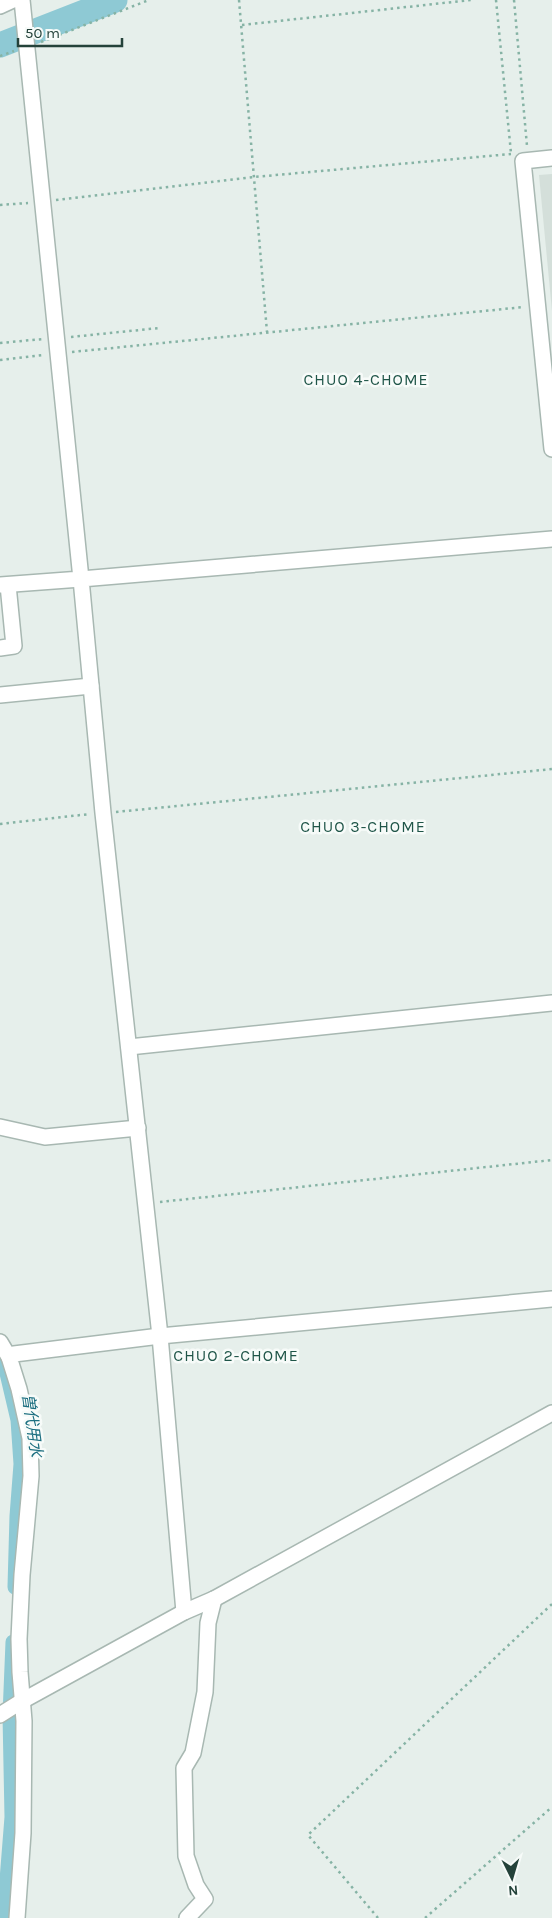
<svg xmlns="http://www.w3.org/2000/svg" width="552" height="1918" font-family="Karla,'Noto Sans JP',sans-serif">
<rect width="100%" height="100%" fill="#e6efeb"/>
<!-- built -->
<polygon fill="#d4dfda" points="552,174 552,311 539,175"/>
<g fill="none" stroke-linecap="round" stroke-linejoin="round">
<!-- canal -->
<g stroke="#8ec9d4" stroke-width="15">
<polyline points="0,1358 6,1369 18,1420 21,1464 17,1516 15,1587"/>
<polyline points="4,1918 12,1817 10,1715 13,1642"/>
</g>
<!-- river -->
<polyline stroke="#8ec9d4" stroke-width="25" points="0,45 115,0"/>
<defs>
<g id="minor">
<polyline points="0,6 13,0"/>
<polyline points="552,158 523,161 552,449"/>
<polyline points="0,585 81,579 22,0"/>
<polyline points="0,648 14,646 8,585"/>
<polyline points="0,695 91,686"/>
<polyline points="129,1047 552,1003"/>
<polyline points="0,1127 45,1137 138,1128"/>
<polyline points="0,1342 9,1357"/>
<polyline points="184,1612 160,1336 103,813 81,579 552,539"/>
<polyline points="0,1715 22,1701 184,1612 214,1599 552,1413"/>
<polyline points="17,1918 23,1833 24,1721 20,1672 19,1639 22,1575 31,1476 30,1438 19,1389 9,1357 14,1354 160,1336 552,1299"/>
<polyline points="187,1918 205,1899 196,1885 186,1856 184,1768 193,1753 205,1692 208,1623 214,1599"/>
</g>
</defs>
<!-- minor casing -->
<use href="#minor" stroke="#a8b8b2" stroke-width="18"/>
<!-- path -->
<g stroke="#86b3a5" stroke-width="2.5" stroke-dasharray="2.5 4" stroke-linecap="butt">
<polyline points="239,0 267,332"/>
<polyline points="496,0 511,153"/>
<polyline points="514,0 527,146"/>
<polyline points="242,25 471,0"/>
<polyline points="41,42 149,0"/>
<polyline points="0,56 14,51"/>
<polyline points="56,200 254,177 511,154"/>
<polyline points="0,205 28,203"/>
<polyline points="71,337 159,328"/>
<polyline points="0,343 43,339"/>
<polyline points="72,352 524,307"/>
<polyline points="0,360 44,355"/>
<polyline points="116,812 552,769"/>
<polyline points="0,824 90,814"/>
<polyline points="160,1202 552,1160"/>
<polyline points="378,1918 308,1835 552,1604"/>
<polyline points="425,1918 552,1807"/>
</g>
<!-- minor -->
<use href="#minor" stroke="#fff" stroke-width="15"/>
</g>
<g text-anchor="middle" stroke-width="5" stroke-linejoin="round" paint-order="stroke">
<!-- neighbourhood labels -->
<g font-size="16" letter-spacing="1" fill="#1f5548" stroke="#f7fbf9">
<text x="366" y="385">CHUO 4-CHOME</text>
<text x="363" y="832">CHUO 3-CHOME</text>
<text x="236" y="1361">CHUO 2-CHOME</text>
</g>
<!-- water labels -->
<g font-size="16" font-style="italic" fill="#1c6f80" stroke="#f7fbf9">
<text transform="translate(33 1425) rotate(82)" y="6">曽代用水</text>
</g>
</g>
<!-- north arrow -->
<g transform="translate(512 1878) rotate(175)" stroke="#f7fbf9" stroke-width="4" paint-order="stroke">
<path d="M0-4L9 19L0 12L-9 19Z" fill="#24423a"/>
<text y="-8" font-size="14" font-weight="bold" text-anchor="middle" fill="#24423a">N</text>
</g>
<!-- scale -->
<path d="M18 38v8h104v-8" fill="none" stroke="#24423a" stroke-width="2.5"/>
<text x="25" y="38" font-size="15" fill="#24423a" stroke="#f7fbf9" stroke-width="4" paint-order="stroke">50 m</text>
</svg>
